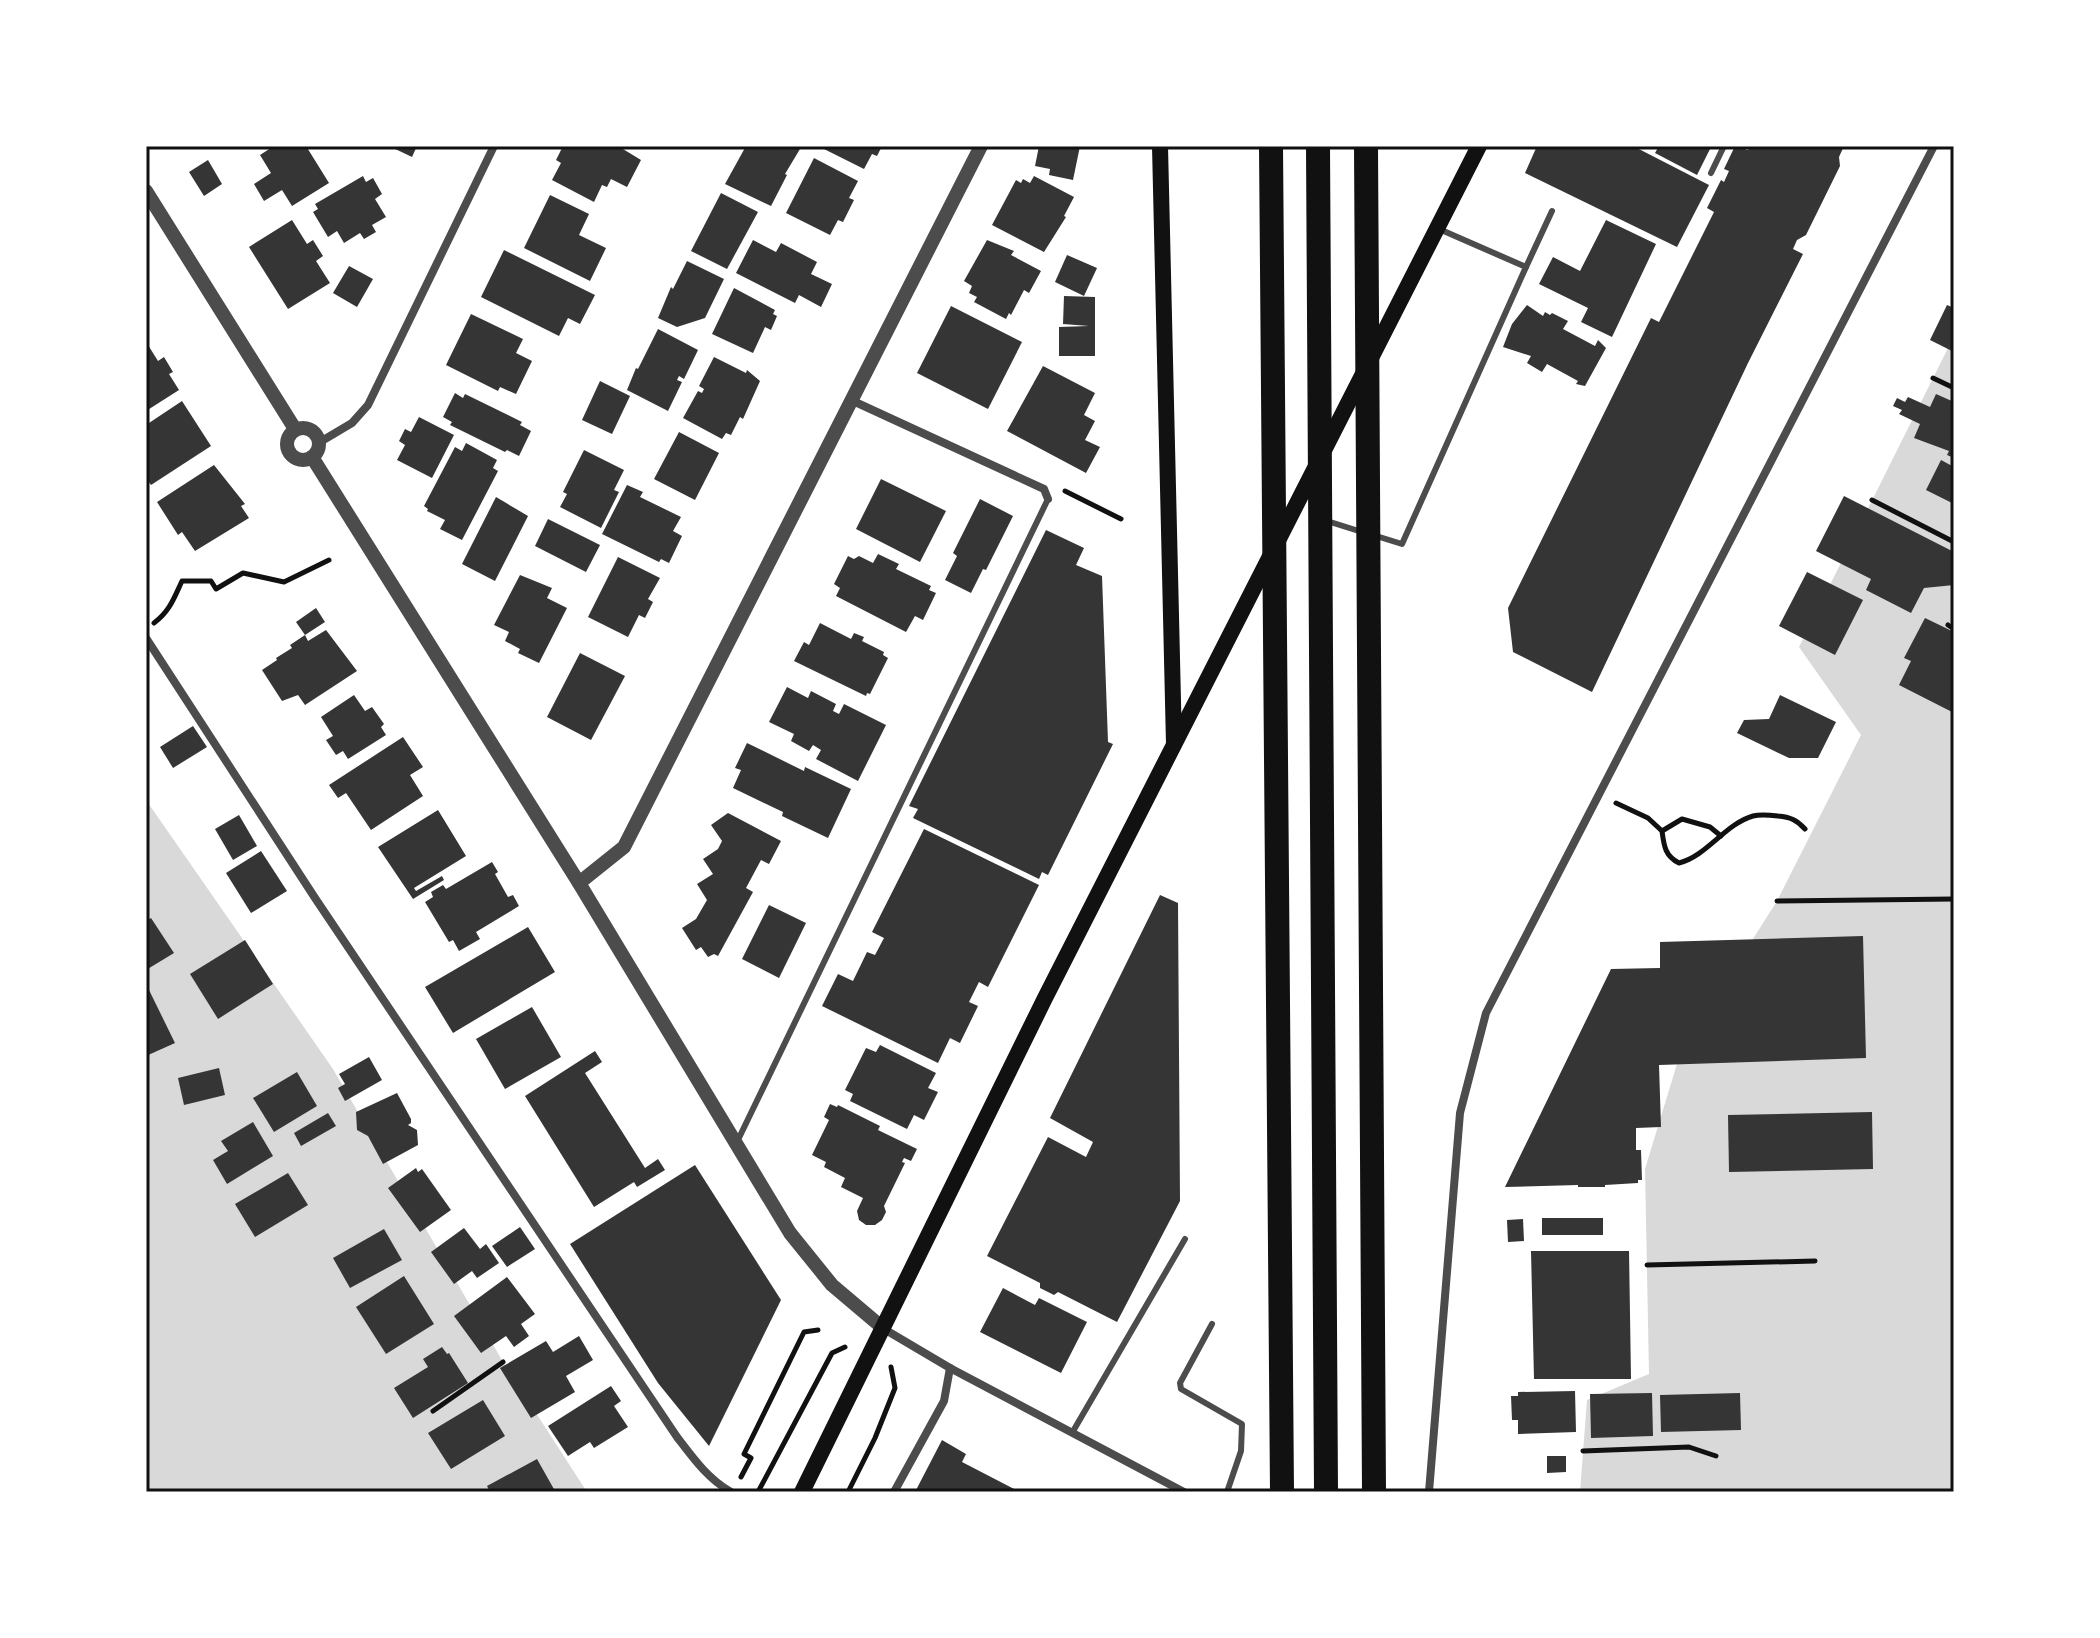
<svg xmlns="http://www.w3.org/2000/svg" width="2100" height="1638" font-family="'Playfair Display',serif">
<rect width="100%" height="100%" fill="#fff"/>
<!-- water -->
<g fill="#d9d9d9">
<polygon points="1954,336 1954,1492 1580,1492 1587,1400 1649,1374 1645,1169 1680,1054 1777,901 1861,735 1799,647"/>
<polygon points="146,800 333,1069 503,1362 587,1492 146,1492"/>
</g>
<!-- building -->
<g fill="#353535">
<polygon points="274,146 306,146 329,183 292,206 282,190 264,201 254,184 271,173 260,155"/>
<polygon points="389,146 417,146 412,157"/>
<polygon points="563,146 618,146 641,160 627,187 611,179 607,187 602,185 594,202 552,180 561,163 556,160"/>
<polygon points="746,146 794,146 800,149 785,174 787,175 771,206 725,184"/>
<polygon points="818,146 882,146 877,156 872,154 864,169"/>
<polygon points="1039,146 1080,146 1073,180 1049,175 1050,169 1035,166"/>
<polygon points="1537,146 1633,146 1709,185 1677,247 1525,173"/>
<polygon points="1659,146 1704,146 1710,149 1697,175 1655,153"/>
<polygon points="1735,146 1748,150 1750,146 1844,146 1839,157 1840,166 1806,235 1797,240 1793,249 1803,254 1748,363 1592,692 1513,652 1508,608 1651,318 1659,322 1714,212 1707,208 1721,180 1724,182 1729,171 1724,169"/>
<polygon points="814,158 858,181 849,198 854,200 843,222 838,220 830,235 786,213"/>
<polygon points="208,160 222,184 204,196 189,172"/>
<polygon points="363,176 366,182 373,178 382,194 375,199 386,217 372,225 376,232 364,239 360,233 344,243 337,231 328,237 313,212 318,209 315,204"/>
<polygon points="1034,176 1074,197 1064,216 1066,217 1044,252 992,225 1016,180 1021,183 1023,179 1030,183"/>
<polygon points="721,193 758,212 727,269 691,251"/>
<polygon points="550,195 589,214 579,235 606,248 590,281 524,248"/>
<polygon points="292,220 307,244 313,240 323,256 316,261 330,283 288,309 249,247"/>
<polygon points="1606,220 1656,244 1612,337 1581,322 1588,308 1539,284 1553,257 1580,271"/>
<polygon points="753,240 776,252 781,243 817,262 811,274 832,284 821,307 799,295 795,303 736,273"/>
<polygon points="987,240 1014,251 1011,255 1041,271 1029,293 1024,290 1011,315 1009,313 1006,319 974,302 977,297 969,293 972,286 964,281"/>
<polygon points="504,250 595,295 580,324 568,318 559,336 481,297"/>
<polygon points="1067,255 1097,268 1084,296 1055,282"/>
<polygon points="687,261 724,279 705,318 677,327 658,318 671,287 673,289"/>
<polygon points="349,266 373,279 357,307 333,293"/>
<polygon points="734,288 775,310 773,314 777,316 771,330 765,327 753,353 712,334"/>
<polygon points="1064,296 1095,297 1095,356 1059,356 1059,327 1089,326 1063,324"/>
<polygon points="1527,305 1543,316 1545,312 1550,315 1552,313 1568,321 1563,329 1595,346 1598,340 1606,348 1585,386 1576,384 1578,381 1547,364 1542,372 1527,363 1531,356 1503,347 1512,324"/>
<polygon points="1947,305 1954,308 1954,352 1930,340"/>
<polygon points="951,306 1022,342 988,409 917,373"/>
<polygon points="471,314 523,339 516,353 532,361 516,394 500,387 498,391 446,365"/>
<polygon points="658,329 698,350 684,379 679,376 677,380 682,382 668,411 627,390 636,368 638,369"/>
<polygon points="148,345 158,361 164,357 173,372 169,374 179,390 146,411"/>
<polygon points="714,357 746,373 747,370 760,381 743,419 740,417 731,435 726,433 722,439 683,418 698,391 702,393 704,389 699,386"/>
<polygon points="1043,366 1095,393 1084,415 1095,421 1085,440 1100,447 1086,473 1007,431"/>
<polygon points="600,381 630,396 612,434 582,420"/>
<polygon points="455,393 463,398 465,394 522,422 520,425 531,431 519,456 507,450 505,452 450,425 452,422 443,417"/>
<polygon points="1936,394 1954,402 1954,458 1947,455 1949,451 1914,438 1920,424 1899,414 1902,410 1893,406 1897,398 1905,402 1908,397 1930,407"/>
<polygon points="182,401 211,446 151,485 146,478 146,425"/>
<polygon points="419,417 454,435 432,478 397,460 405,445 399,441 405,429 411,432"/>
<polygon points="679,432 719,453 695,500 654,479"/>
<polygon points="466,443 497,460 493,468 498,471 462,540 440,529 445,520 427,511 428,509 424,506 455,447 462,451"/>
<polygon points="584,450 624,470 614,490 619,492 601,528 560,507 567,494 563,492"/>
<polygon points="1941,460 1954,467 1954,504 1926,490"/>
<polygon points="214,465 245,504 241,506 249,518 195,551 182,532 178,535 157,502"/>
<polygon points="881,479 946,511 920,562 856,529"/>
<polygon points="627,485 643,492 640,497 681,517 673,531 682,536 669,563 661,559 659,562 602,534"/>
<polygon points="1844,496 1954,552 1954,585 1924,588 1911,613 1866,590 1871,579 1816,551"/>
<polygon points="496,497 528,516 495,581 462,564"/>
<polygon points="980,499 1013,516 986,570 983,569 971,593 945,580 957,556 953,553"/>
<polygon points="548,519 600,545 586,572 535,546"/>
<polygon points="1046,530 1084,548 1076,565 1102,576 1108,742 1113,744 1048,875 1042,872 1039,879 913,818 918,809 909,806"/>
<polygon points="878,554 899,564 896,569 931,586 929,590 936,593 923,620 915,616 906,632 836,596 840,588 834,584 848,556 854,559 859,556 873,563"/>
<polygon points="618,557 660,578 648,599 653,602 645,618 639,615 628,637 588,617"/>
<polygon points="1807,572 1863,600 1835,655 1779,626"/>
<polygon points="520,575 552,588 547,598 567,608 539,663 518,653 520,649 505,641 509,632 494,625"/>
<polygon points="316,608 325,622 305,635 296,622"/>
<polygon points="1925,618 1954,632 1954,713 1899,685 1911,661 1904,658"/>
<polygon points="820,623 851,639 854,633 864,637 862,641 884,652 883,655 888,658 870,694 867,693 866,696 794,661 804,642 809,645"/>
<polygon points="326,630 357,671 305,705 298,695 282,701 262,670 277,660 276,658 292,648 290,645 305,635 308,641"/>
<polygon points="580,653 625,676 591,740 547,717"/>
<polygon points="787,687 808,698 811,691 836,704 833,711 839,714 844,704 886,725 858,781 816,759 821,750 813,745 809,751 791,741 794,734 769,722"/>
<polygon points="354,695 365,711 372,707 384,724 381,727 386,735 348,759 343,751 336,755 326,740 333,736 321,717"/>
<polygon points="1780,695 1836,722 1818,758 1789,758 1737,733 1744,720 1769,719"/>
<polygon points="193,726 207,747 173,768 160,747"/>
<polygon points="403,737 423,767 410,775 423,796 371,830 346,793 338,798 329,785"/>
<polygon points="747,743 804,771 805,767 851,789 828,838 782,816 783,812 733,788 741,770 735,768"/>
<polygon points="438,810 466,856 414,888 416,891 442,876 444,880 413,899 378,847"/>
<polygon points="728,813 781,841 769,864 761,860 746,888 753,892 718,956 714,954 708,957 701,947 696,950 682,928 696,919 707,900 697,884 713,874 703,859 718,849 722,841 711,825"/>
<polygon points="239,815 257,846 233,860 215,829"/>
<polygon points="924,829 1039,885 988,987 979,982 969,1002 978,1006 960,1043 950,1038 938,1063 822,1006 838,974 853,981 867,952 875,955 884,938 872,932"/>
<polygon points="261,851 287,891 251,913 226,873"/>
<polygon points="492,862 498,872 495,874 508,897 513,895 519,906 476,932 480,939 459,951 453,940 449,942 425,902 433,897 431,892 443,885 446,889"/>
<polygon points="1160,895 1178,903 1180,1201 1117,1322 1058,1292 1054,1295 1040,1288 1040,1283 987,1256 1048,1137 1086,1157 1093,1142 1050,1118"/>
<polygon points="769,905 806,923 779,978 742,959"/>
<polygon points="151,918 174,953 146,970 146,921"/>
<polygon points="528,927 555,972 453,1033 425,987"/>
<polygon points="1863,936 1866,1058 1659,1065 1661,1127 1636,1128 1636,1150 1641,1150 1642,1180 1638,1180 1638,1183 1605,1185 1605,1187 1578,1187 1578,1185 1505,1187 1611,969 1660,968 1660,942"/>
<polygon points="245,940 273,984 218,1019 190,974"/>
<polygon points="149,990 175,1043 146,1056 146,992"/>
<polygon points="532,1007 561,1057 505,1089 476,1039"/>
<polygon points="880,1045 936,1073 928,1088 938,1092 924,1120 914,1115 907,1129 850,1101 853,1094 845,1090 866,1048 876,1052"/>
<polygon points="595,1051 602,1062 585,1073 645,1168 658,1159 665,1170 637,1187 634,1182 594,1207 525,1096"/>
<polygon points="369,1057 382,1080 345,1101 338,1088 345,1084 339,1074"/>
<polygon points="219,1068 225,1095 184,1105 178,1078"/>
<polygon points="297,1072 317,1106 274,1132 253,1098"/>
<polygon points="397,1093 411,1119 411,1123 408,1125 417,1130 418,1145 383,1164 368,1136 357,1130 356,1112"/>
<polygon points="830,1104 837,1107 838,1105 880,1126 878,1130 917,1149 911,1161 904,1158 902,1162 905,1163 884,1206 886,1212 882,1220 875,1225 866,1225 859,1220 857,1211 863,1198 841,1187 845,1178 824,1167 826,1162 812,1155 829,1120 824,1117"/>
<polygon points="1872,1112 1873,1169 1729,1172 1728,1115"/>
<polygon points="328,1113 336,1126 301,1146 294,1133"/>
<polygon points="253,1122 273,1156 227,1184 213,1160 228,1151 221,1141"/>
<polygon points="695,1165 781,1300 709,1446 658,1383 570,1244"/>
<polygon points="416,1168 418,1172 422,1169 451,1210 420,1232 388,1188"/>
<polygon points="288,1173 308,1205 255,1237 235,1204"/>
<rect x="1542" y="1218" width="61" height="17"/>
<polygon points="1523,1219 1524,1241 1508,1242 1507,1220"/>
<polygon points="520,1227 535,1249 507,1267 492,1246"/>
<polygon points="464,1228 480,1249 486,1244 499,1263 477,1278 472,1271 454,1284 431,1252"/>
<polygon points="384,1229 402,1260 350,1288 333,1258"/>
<polygon points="1531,1251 1629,1251 1631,1379 1534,1379"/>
<polygon points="404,1276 434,1324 386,1354 356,1307"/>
<polygon points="507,1277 535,1314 521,1324 529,1336 514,1347 506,1336 481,1353 454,1316"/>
<polygon points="1003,1288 1035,1305 1039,1298 1087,1322 1061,1373 980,1332"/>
<polygon points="579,1336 593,1360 566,1376 575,1392 531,1418 500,1368 546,1341 553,1352"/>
<polygon points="442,1347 447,1354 449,1353 468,1383 413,1418 394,1388 428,1367 423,1359"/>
<polygon points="611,1386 621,1401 614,1406 628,1427 594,1448 590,1442 568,1456 548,1426"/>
<polygon points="1575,1391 1576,1432 1518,1434 1518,1420 1512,1420 1511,1396 1518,1396 1518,1392"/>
<polygon points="1652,1393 1653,1436 1591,1438 1590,1394"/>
<polygon points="1740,1393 1741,1430 1661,1432 1660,1395"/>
<polygon points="483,1400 505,1436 451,1469 428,1433"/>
<polygon points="942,1440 966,1454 962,1462 1020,1492 915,1492"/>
<polygon points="1547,1456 1566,1456 1566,1472 1547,1473"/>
<polygon points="537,1459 555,1491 490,1492 487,1486"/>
</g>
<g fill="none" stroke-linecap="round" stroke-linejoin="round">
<!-- path -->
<g stroke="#111" stroke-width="5">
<polyline points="1933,378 1954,388"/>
<polyline points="1065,491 1121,519"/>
<polyline points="1872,500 1954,542"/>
<path d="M154,623C170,611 174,598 182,581H211L216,589L243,573L284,582L329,560"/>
<polyline points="1948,625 1954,629"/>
<path d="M1616,803L1648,818L1662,831C1664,846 1665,856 1679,863C1707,856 1725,824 1753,816C1760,814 1770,815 1778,816C1790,817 1797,820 1805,829"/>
<polyline points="1662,831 1682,819 1710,827 1721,836"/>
<polyline points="1777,901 1954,899"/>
<polyline points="1647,1265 1815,1261"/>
<polyline points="433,1411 503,1362"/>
<polyline points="1583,1451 1689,1447 1716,1456"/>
<polyline points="741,1477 751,1458 744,1454 804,1332 818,1330"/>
<polyline points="758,1492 832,1353 845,1347"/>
<polyline points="848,1492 875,1438 895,1388 891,1367"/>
</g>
<!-- service -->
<g stroke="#4c4c4c" stroke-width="6">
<polyline points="1711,173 1724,146"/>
<polyline points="1526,267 1552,211"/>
<polyline points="1327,521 1362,532"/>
<polyline points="1373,535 1402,544 1526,267 1439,229"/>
<polyline points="737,1142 1048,499"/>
<polyline points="1212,1324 1180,1383 1181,1389 1242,1424 1241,1451 1227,1492"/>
<polyline points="1072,1433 1185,1239"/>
</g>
<!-- minor -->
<g stroke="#4c4c4c" stroke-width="8">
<polyline points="853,401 1044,489 1048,499"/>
<polyline points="320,442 352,423 368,405 494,146"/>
<path d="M146,638L315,898L677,1437C693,1458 708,1479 731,1492"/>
<polyline points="884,1329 950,1368 1184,1492"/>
<polyline points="894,1492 944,1401 950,1368"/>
<polyline points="1429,1492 1460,1113 1486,1013 1934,146"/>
</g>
<!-- tertiary -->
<g stroke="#4c4c4c" stroke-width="14">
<polyline points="146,191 295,429"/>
<circle cx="303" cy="444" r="16"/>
<polyline points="312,457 579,883 790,1233 832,1285 884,1329"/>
<polyline points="579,883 624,847 981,146"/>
</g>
<!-- secondary -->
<g stroke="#111" stroke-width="16">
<polyline points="1160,146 1174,744"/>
<polyline points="802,1492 1045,998 1479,146"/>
</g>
<!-- motorway -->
<g stroke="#111" stroke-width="24">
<polyline points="1271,146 1282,1492"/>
<polyline points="1318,146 1326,1492"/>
<polyline points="1366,146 1374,1492"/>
</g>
</g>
<!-- border -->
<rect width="2100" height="1638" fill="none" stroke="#ffffff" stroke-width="296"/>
<rect x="148" y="148" width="1804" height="1342" fill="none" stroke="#111" stroke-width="3"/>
</svg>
